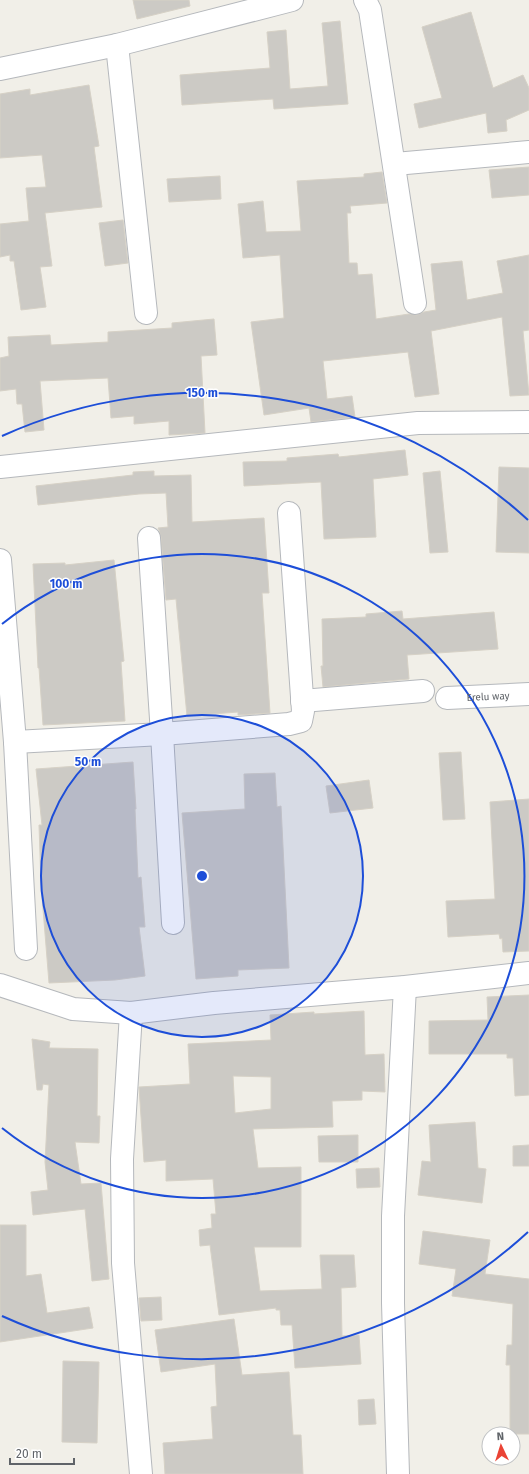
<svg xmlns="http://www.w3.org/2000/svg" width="529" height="1474" font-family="'Fira Sans',sans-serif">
<rect width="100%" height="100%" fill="#f1efe8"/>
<!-- building -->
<g fill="#cccac5" stroke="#d6d1c6" fill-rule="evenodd">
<polygon points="133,0 189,0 190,6 137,19"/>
<polygon points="471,12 493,88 523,75 529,88 529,110 506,120 507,131 488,133 486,113 419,128 414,104 442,98 422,27"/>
<polygon points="340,21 348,104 274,109 273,99 182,105 180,75 270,68 267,32 286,30 290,89 328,86 322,23"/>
<polygon points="89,85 99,146 94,147 102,207 45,213 52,266 40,267 46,307 21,310 14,261 10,261 10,255 0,257 0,224 29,221 26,188 46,187 42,155 0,158 0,94 30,89 30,95"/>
<polygon points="529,167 529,195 492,198 489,170"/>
<polygon points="382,172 387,203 350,206 351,213 347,213 349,263 357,263 358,275 372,274 376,319 409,314 417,315 424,312 436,310 431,264 462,261 467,300 503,293 497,261 529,255 529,330 523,331 529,395 510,396 502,317 431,331 439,394 415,397 408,352 323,361 327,399 352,396 355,417 311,422 309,408 264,415 251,322 284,318 280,255 243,258 238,204 263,201 266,232 301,231 297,181 364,177 364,174"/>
<polygon points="220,176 221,199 169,202 167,179"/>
<polygon points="123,220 128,263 105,266 99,223"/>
<polygon points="214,319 217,355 201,356 205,433 169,435 169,421 134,424 134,416 111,418 108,378 40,381 44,430 25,432 22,404 17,404 16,389 0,391 0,358 9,356 8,337 50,335 51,345 108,342 108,332 172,328 172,323"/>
<polygon points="405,450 408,475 373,479 376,537 324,539 321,482 244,486 243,462 287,461 287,458 338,454 339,457"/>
<polygon points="499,467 529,468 529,553 496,552"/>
<polygon points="154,471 154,476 191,475 192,522 264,518 269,593 262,593 270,713 238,715 238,712 187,716 176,599 166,600 161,537 159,530 158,528 168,527 166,493 139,494 38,505 36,486 133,475 133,472"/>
<polygon points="440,471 448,552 430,553 423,473"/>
<polygon points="114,560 124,661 121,662 125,721 43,725 39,668 38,668 33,564 65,563 65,565"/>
<polygon points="402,611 403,619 494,612 498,649 407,655 409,679 323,687 321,666 323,666 322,619 366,617 366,614"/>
<polygon points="461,752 465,819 443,820 439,753"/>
<polygon points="133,762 136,809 135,809 138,878 141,877 145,927 139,927 145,976 115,980 49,983 41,884 39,825 42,825 36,769"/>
<polygon points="275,773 277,807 281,806 289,968 238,970 238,976 196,979 182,813 245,809 244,774"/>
<polygon points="369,780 373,808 330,813 326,786"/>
<polygon points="529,799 529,951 503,952 502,938 500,939 499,934 448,937 446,901 495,899 490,802"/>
<polygon points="529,995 529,1095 515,1096 513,1058 507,1058 507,1054 429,1054 429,1021 488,1020 487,997"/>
<path d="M364,1011L365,1055L384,1054L385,1092L362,1091V1100L332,1101L333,1127L253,1129L258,1168L301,1167V1247H254L260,1291L322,1289L320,1255H354L356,1287L341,1288L342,1336L359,1335L361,1364L295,1368L292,1325H281L280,1310H276V1308L219,1315L210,1245L200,1246L199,1230L212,1228L211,1214H216L213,1179L166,1181V1160L144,1162L139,1087L190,1084L188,1044L271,1040L270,1015L314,1012V1014ZM233,1076L271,1077V1109L235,1113Z"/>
<polygon points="32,1039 50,1042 49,1048 98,1049 97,1116 100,1116 99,1143 75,1142 81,1184 101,1183 109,1279 92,1281 85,1209 33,1215 31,1192 48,1190 45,1162 49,1085 43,1084 42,1090 37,1090"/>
<polygon points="475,1122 478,1168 486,1169 482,1203 418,1195 422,1161 431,1162 429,1125"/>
<polygon points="358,1135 358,1162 319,1162 318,1136"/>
<polygon points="529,1145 529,1166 513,1166 513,1146"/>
<polygon points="379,1168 380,1187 357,1188 356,1169"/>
<polygon points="0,1225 26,1225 26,1276 41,1274 47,1313 89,1307 93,1328 0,1342"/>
<polygon points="423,1231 490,1240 485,1274 529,1279 529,1434 510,1434 510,1365 506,1365 507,1345 512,1345 513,1304 452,1296 456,1269 419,1264"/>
<polygon points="161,1297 162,1320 141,1321 139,1298"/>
<polygon points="234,1319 242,1375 289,1372 293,1435 301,1435 303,1474 165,1474 163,1443 213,1439 211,1407 217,1406 215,1364 161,1372 155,1330"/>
<polygon points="63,1361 99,1362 97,1443 62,1442"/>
<polygon points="374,1399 376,1424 359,1425 358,1400"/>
</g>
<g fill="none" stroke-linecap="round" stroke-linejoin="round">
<defs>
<g id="street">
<polyline points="365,0 370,10 415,303"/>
<polyline points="117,45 146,313"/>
<polyline points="0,69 117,45 292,0"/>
<polyline points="395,164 529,152"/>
<polyline points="0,467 418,423 529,422"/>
<polyline points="149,538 162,734 173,923"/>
<polyline points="0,560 15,742 162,734 289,724 301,721 303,711 289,513"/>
<path id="s1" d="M447,698L529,694"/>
<polyline points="302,701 423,691"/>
<polyline points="15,742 26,949"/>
<polyline points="0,985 73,1009 131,1013 214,1003 405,987 529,973"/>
<polyline points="131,1013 122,1159 123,1263 141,1474"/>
<polyline points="398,1474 393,1303 393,1216 405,987"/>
</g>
</defs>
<!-- street casing -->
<use href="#street" stroke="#b5b8bc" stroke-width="24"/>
<!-- street -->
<use href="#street" stroke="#fff" stroke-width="22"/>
</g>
<!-- distance rings -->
<circle cx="202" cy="876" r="161" fill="#1d4ed8" fill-opacity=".12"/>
<g fill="none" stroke="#1d4ed8" stroke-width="2">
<circle cx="202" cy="876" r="161"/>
<path d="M2 624A322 322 0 1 1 2 1128"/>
<path d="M528 1232A483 483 0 0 1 2 1316M2 436A483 483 0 0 1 528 520"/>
</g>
<g text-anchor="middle" stroke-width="3" stroke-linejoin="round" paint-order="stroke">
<!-- street labels -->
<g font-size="10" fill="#5f6368" stroke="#fff">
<text dy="4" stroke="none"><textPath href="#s1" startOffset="41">Erelu way</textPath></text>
</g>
</g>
<circle cx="202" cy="876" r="6" fill="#1d4ed8" stroke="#fff" stroke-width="2"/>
<g font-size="12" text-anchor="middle" font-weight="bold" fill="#1d4ed8" stroke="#fff" stroke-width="3" stroke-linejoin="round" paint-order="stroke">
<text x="202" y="397">150 m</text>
<text x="66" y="588">100 m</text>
<text x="88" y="766">50 m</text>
</g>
<!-- north arrow -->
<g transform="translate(501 1446) rotate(356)"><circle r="19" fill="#ffffff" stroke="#bfc1c3"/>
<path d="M0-3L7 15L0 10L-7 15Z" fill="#ea4335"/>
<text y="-6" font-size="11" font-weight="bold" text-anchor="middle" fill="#5f6368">N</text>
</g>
<!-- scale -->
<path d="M10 1458v6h64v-6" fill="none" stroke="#5f6368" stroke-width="2"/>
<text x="16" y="1458" font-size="12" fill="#5f6368" stroke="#ffffff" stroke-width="3" paint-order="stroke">20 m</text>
</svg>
